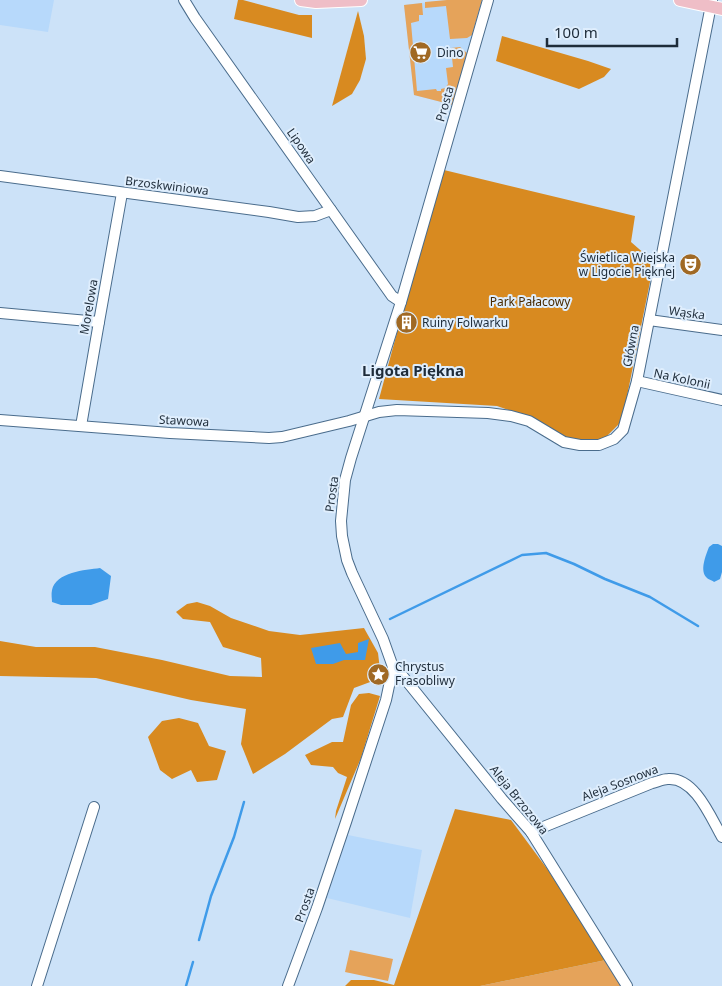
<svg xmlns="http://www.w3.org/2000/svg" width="722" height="986" font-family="'Noto Sans',sans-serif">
<rect width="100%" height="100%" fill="#cce2f8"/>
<!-- built -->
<g fill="#b7d9fb">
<polygon points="0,0 54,0 48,32 0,25"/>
<polygon points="447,0 482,0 453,105 414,95 404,5"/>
<polygon points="348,835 422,850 410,918 327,898"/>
</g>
<!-- green -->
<g fill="#e5a35a">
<polygon points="447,0 482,0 472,35 467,38 450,39 446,6 425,8 425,2"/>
<polygon points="422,3 423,15 419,15 419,21 411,23 417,91 436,89 437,91 441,91 441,89 445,88 448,84 446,68 453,67 451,48 460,47 467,53 453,105 414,95 404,5"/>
<polygon points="350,950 393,959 388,981 345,972"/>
<polygon points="606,960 621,986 480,986"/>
</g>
<!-- forest -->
<g fill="#d88a20">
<polygon points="238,0 243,0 299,15 312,15 312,38 234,19"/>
<polygon points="358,11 364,36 366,59 360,80 352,94 332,106"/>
<polygon points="502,36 588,61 611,69 604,77 579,89 496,61"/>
<polygon points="444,170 635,216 631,242 654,262 622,421 605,438 590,442 573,442 526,416 497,406 379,399 398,329"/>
<polygon points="197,602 210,606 231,618 269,631 300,635 364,628 378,653 381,678 354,688 343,717 332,719 285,754 253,774 241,744 246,709 191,700 96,678 0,676 0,641 36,647 95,647 162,660 230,676 262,677 261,658 223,647 210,622 183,619 176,612 187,604"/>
<polygon points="369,693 380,696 361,758 335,819 336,811 347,777 338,773 333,767 311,765 305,755 332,742 343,742 351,705 359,694"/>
<polygon points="179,718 198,723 209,746 226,751 217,780 197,782 191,770 172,779 160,770 148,737 162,721"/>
<polygon points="455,809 511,820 548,870 606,960 480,986 345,986 351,980 374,980 394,985"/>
</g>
<!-- water -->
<g fill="#3f9be9">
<path d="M713,544H718L722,546V572L720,579L714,582C713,581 708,579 707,578C699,571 706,555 709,547Z"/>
<path d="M100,568L111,576L108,599L91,605H61L52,602C52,599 51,594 52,590C56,572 85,570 100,568Z"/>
<polygon points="369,639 365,660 344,660 333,664 316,664 311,648 340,643 346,654 358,652 358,643"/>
</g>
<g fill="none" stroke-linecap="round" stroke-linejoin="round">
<!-- stream -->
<g stroke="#3f9be9" stroke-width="2.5">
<polyline points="390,619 522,555 546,553 574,564 605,579 650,597 698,626"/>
<polyline points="199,940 211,896 234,837 244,802"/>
<polyline points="186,986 193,962"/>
</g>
<defs>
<g id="minor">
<polyline points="184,0 195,18 392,296 401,302"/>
<polyline points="0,176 269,212 298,217 315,216 331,210"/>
<polyline points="0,313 99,322"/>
<polyline points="649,320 722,330"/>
<polyline points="637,381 722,400"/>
<polyline points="0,420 170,433 269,438 282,437 349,421 379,412 397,410 488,413 511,416 529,421 564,442 580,445 599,445 614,439 623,430 637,381 712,0"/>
<polyline points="81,426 99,322 122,193"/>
<polyline points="393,667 401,674 502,799 531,832 627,986"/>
<path d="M531,832L652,783C657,782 663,779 668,779C695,777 711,818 722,837"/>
<polyline points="37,986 94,807"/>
<polyline points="288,986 317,908 346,822 386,700 393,667 383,639 352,573 347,560 342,536 341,521 345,480 351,458 401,302 488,0"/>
</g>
<g id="major">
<polyline points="301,0 316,2 361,0"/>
<polyline points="680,0 722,9"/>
</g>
</defs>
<!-- minor casing -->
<use href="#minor" stroke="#4a6c8c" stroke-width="12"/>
<!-- major casing -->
<use href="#major" stroke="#fff" stroke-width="14"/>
<!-- minor -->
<use href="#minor" stroke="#fff" stroke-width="10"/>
<!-- major -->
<use href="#major" stroke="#efbec7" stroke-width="12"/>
</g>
<!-- icons -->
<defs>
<symbol id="supermarket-disc" viewBox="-11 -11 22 22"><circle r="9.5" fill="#a06924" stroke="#dfeefd"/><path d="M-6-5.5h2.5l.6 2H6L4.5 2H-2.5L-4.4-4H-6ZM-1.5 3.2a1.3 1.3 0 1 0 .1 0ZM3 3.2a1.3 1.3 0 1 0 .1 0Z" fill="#fff"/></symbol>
<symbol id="theatre-disc" viewBox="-11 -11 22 22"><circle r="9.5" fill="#a06924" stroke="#dfeefd"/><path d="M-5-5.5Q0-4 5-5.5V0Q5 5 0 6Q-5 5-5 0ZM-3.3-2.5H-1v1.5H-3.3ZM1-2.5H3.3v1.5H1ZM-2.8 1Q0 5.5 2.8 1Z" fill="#fff"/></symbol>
<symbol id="building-disc" viewBox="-11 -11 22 22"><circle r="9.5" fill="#a06924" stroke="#dfeefd"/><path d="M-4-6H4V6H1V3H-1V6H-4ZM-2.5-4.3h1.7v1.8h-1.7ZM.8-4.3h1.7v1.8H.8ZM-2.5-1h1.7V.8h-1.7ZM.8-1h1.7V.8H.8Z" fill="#fff"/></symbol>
<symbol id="sight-disc" viewBox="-11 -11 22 22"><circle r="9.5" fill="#a06924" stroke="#dfeefd"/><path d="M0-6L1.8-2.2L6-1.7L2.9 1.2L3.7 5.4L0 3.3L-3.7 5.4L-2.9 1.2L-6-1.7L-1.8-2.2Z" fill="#fff"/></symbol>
</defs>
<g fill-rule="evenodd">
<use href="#supermarket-disc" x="408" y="40" width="25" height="25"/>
<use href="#theatre-disc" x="678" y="252" width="25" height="25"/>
<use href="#building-disc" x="394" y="310" width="25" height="25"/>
<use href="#sight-disc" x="366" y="662" width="25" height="25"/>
</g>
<g text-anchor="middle" stroke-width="4" stroke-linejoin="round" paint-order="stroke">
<!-- poi labels -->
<g font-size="12" fill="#1e2c3a" stroke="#dfeefd" text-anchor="start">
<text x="437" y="57">Dino</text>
<text x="675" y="262" text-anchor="end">Świetlica Wiejska<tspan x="675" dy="14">w Ligocie Pięknej</tspan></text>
<text x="422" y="327">Ruiny Folwarku</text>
<text x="395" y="671">Chrystus<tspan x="395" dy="14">Frasobliwy</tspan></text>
</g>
<!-- street labels -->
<g font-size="12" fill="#1e2c3a" stroke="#dfeefd">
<text transform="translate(445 104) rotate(-74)" y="4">Prosta</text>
<text transform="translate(301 146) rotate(55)" y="4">Lipowa</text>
<text transform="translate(167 186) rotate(7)" y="4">Brzoskwiniowa</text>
<text transform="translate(89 307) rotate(-80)" y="4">Morelowa</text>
<text transform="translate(687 313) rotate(8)" y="4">Wąska</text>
<text transform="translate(631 346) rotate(-79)" y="4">Główna</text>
<text transform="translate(682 379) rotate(12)" y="4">Na Kolonii</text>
<text transform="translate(184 421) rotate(3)" y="4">Stawowa</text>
<text transform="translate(332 494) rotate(-82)" y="4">Prosta</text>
<text transform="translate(620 783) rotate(-21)" y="4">Aleja Sosnowa</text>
<text transform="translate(519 800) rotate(51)" y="4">Aleja Brzozowa</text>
<text transform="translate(305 905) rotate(-70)" y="4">Prosta</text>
</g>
<!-- park labels -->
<g font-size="12" fill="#492a00" stroke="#dfeefd">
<text x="530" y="306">Park Pałacowy</text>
</g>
<!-- quarter labels -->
<g font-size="15" font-weight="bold" fill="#1e2c3a" stroke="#dfeefd">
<text x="413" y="376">Ligota Piękna</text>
</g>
</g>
<!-- scale -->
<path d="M547 38v8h130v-8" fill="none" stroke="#1e2c3a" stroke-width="2.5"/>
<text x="554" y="38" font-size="15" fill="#1e2c3a" stroke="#dfeefd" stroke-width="4" paint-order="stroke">100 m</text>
</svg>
